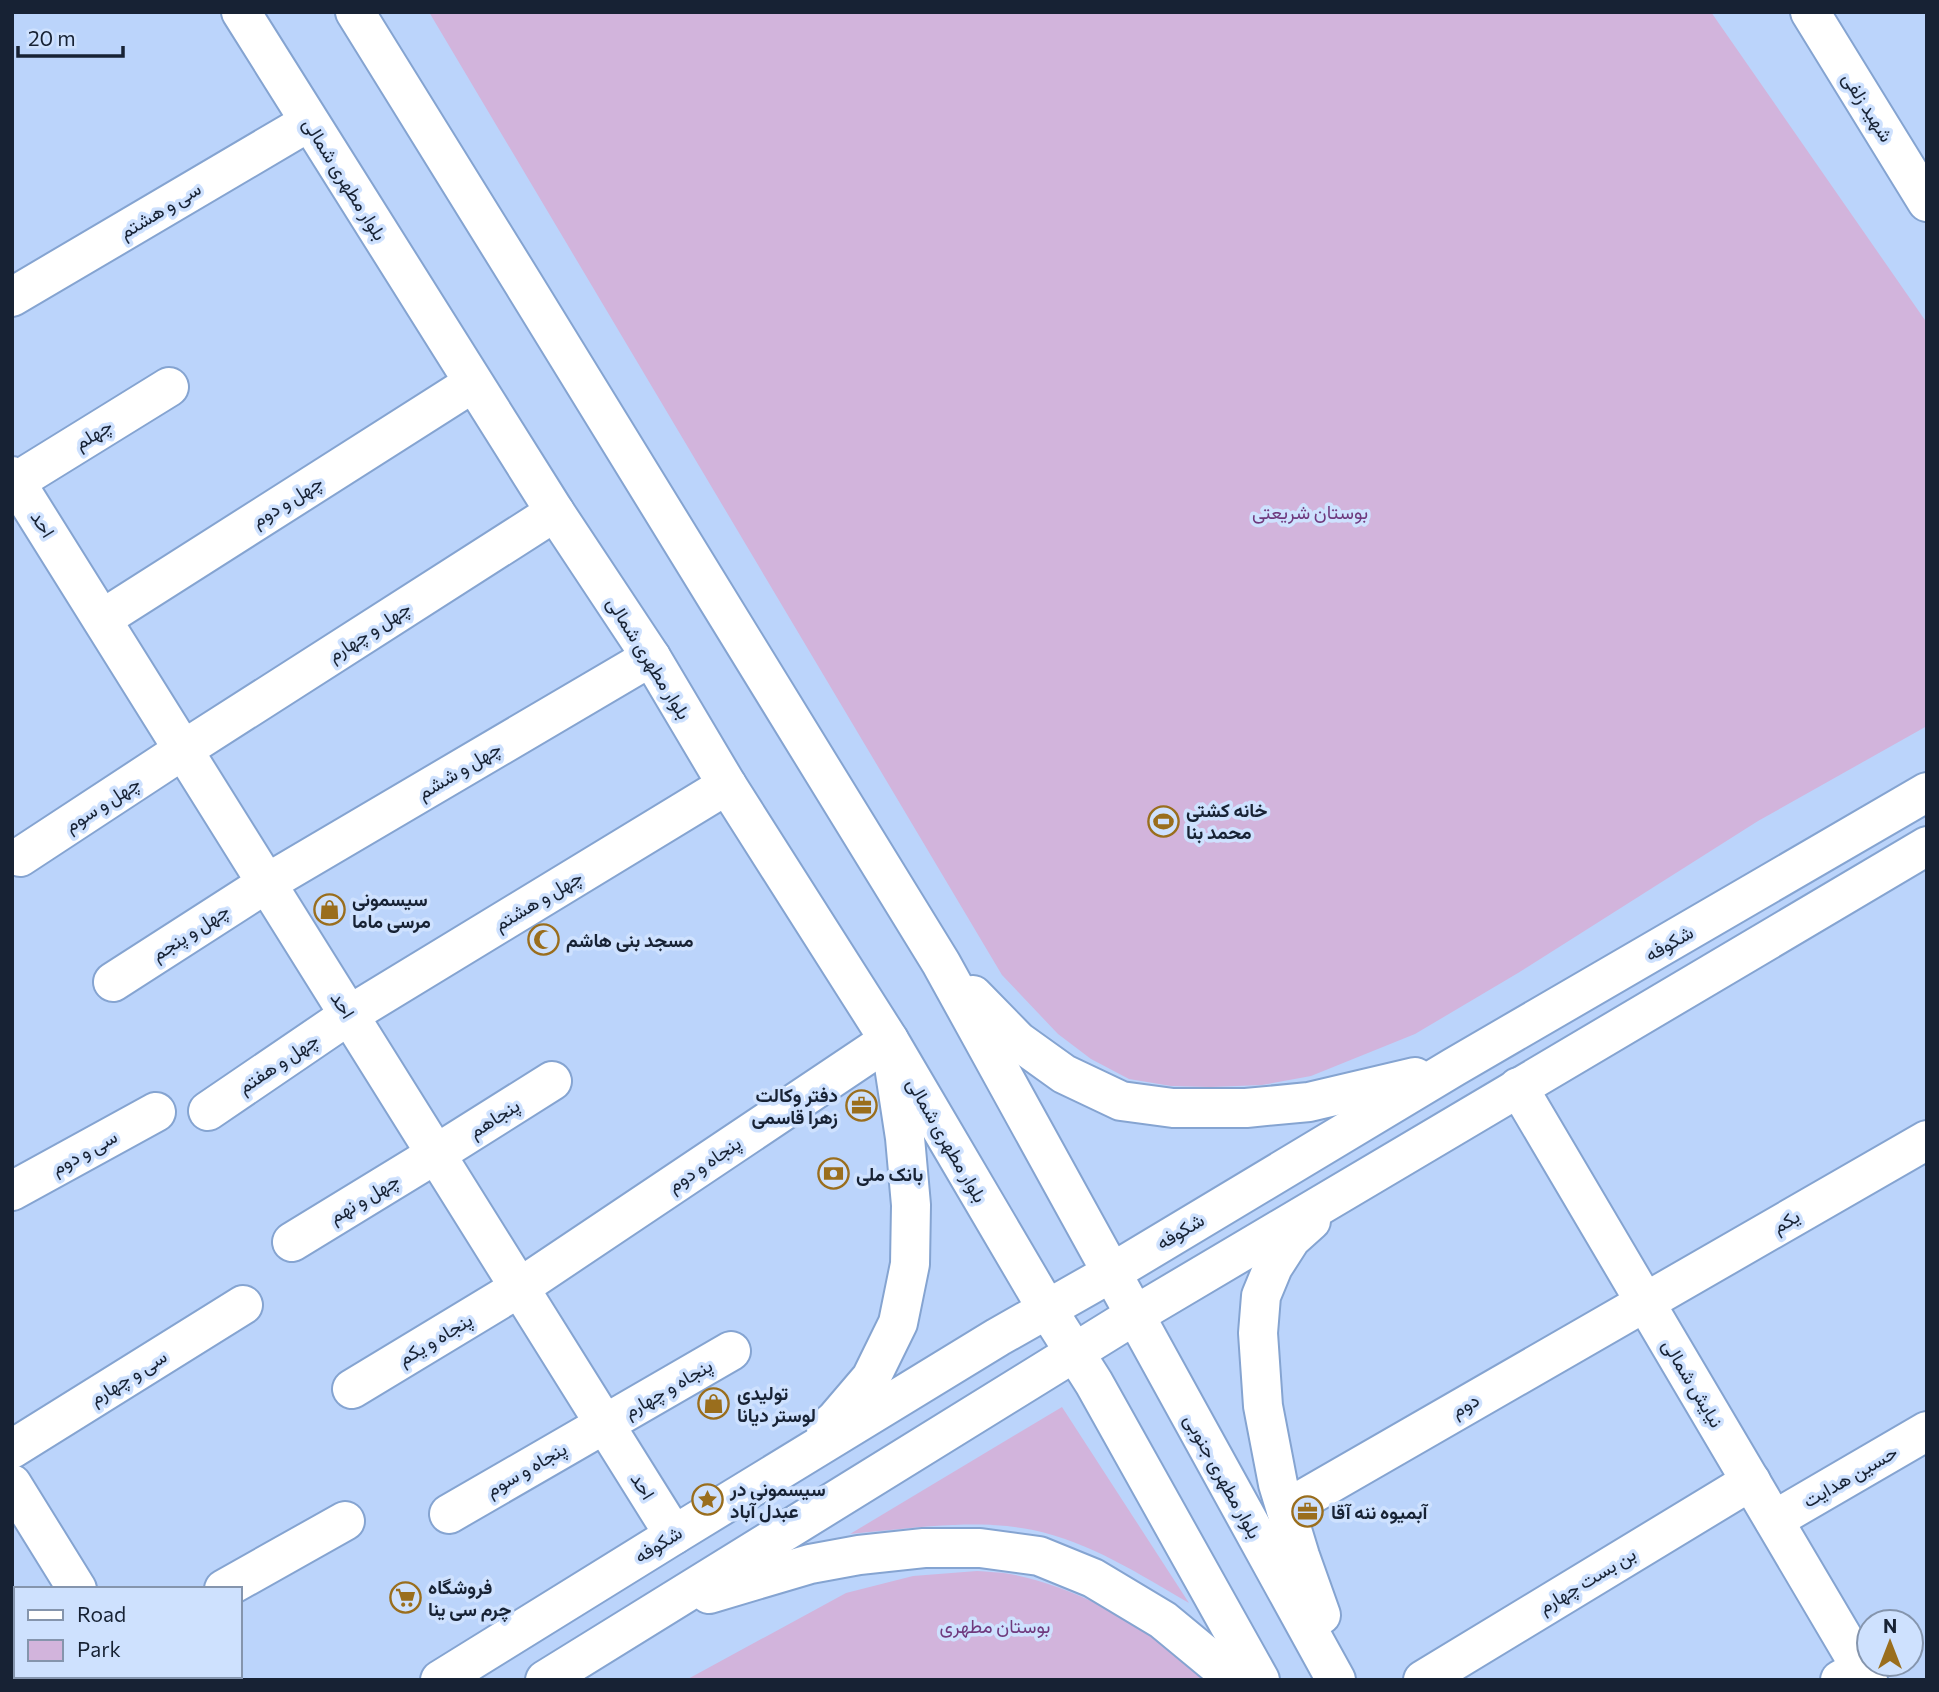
<svg xmlns="http://www.w3.org/2000/svg" width="1939" height="1692" font-family="Commissioner,Vazirmatn,sans-serif">
<rect width="100%" height="100%" fill="#bbd4fb"/>
<!-- green -->
<g fill="#d2b4dc">
<polygon points="429,12 1711,12 1927,323 1927,726 1758,821 1518,973 1415,1034 1311,1076 1262,1085 1211,1087 1171,1086 1129,1079 1091,1059 1058,1034 1002,975"/>
<path d="M1062,1407L1189,1603C1139,1574 1090,1542 1033,1530C975,1518 908,1529 850,1534Z"/>
<path d="M977,1571C988,1572 1000,1572 1010,1574C1070,1585 1134,1619 1180,1658C1188,1665 1198,1671 1204,1680H686L846,1593L913,1576Z"/>
</g>
<g fill="none" stroke-linecap="round" stroke-linejoin="round">
<defs>
<g id="street">
<polyline points="12,297 309,122"/>
<polyline points="12,484 169,387"/>
<polyline points="102,619 473,383"/>
<polyline points="20,857 183,750 555,512"/>
<polyline points="113,982 267,883 651,657"/>
<polyline points="208,1111 349,1015 727,785"/>
<polyline points="12,1191 156,1112"/>
<polyline points="292,1242 436,1154 552,1081"/>
<polyline points="352,1389 519,1288 889,1040"/>
<polyline points="12,1449 243,1305"/>
<polyline points="1286,1509 1927,1140"/>
<polyline points="449,1514 731,1351"/>
<polyline points="1774,1520 1927,1431"/>
<polyline points="224,1589 345,1521"/>
<polyline points="71,1680 76,1676"/>
<polyline points="1423,1680 1751,1481"/>
<polyline points="1840,1680 1861,1668"/>
</g>
<g id="secondary">
<polyline points="241,12 555,512 651,657 727,785 889,1040 1047,1309 1094,1383 1260,1680"/>
<polyline points="355,12 523,283 941,963 1336,1680"/>
<polyline points="1810,12 1927,202"/>
<polyline points="12,476 674,1535"/>
<polyline points="973,995 1018,1041 1064,1074 1121,1101 1173,1108 1246,1108 1309,1102 1415,1077"/>
<polyline points="1518,1087 1868,1680"/>
<polyline points="1311,1221 1291,1239 1273,1267 1261,1296 1258,1333 1263,1406 1278,1484 1300,1556 1321,1615"/>
<polyline points="826,1428 836,1419 871,1378 898,1323 910,1264 911,1205 905,1138 894,1066"/>
<polyline points="12,1484 77,1589"/>
<polyline points="709,1594 810,1564 859,1555 924,1548 980,1548 1039,1556 1093,1578 1163,1620 1221,1668 1232,1680"/>
<polyline points="133,1676 135,1680"/>
<polyline points="440,1680 674,1535 998,1337 1111,1273 1454,1067 1927,792"/>
<polyline points="545,1680 1135,1315 1927,846"/>
</g>
</defs>
<!-- street casing -->
<use href="#street" stroke="#85a4d1" stroke-width="42"/>
<!-- secondary casing -->
<use href="#secondary" stroke="#85a4d1" stroke-width="42"/>
<!-- street -->
<use href="#street" stroke="#fff" stroke-width="38"/>
<!-- secondary -->
<use href="#secondary" stroke="#fff" stroke-width="38"/>
</g>
<!-- icons -->
<defs>
<symbol id="stadium-ring" viewBox="-11 -11 22 22"><circle r="9.5" fill="#cee1fe" stroke="#9a6e1d" stroke-width="1.5"/><path d="M0-5a6.5 5 0 1 0 0 10a6.5 5 0 1 0 0-10ZM-3.5-1.8h7v3.6h-7Z" fill="#9a6e1d"/></symbol>
<symbol id="shop-ring" viewBox="-11 -11 22 22"><circle r="9.5" fill="#cee1fe" stroke="#9a6e1d" stroke-width="1.5"/><path d="M-5-2.5h2.3a2.7 3.5 0 0 1 5.4 0H5L5.5 6h-11ZM-1.5-2.5h3a1.5 2.3 0 0 0-3 0Z" fill="#9a6e1d"/></symbol>
<symbol id="mosque-ring" viewBox="-11 -11 22 22"><circle r="9.5" fill="#cee1fe" stroke="#9a6e1d" stroke-width="1.5"/><path d="M3.5-4.9A6 6 0 1 0 3.5 4.9A5 5 0 1 1 3.5-4.9Z" fill="#9a6e1d"/></symbol>
<symbol id="office-ring" viewBox="-11 -11 22 22"><circle r="9.5" fill="#cee1fe" stroke="#9a6e1d" stroke-width="1.5"/><path d="M-6-3h4V-5.5h4V-3h4V5H-6ZM-1-4.5V-3h2v-1.5ZM-6 0V1H6V0Z" fill="#9a6e1d"/></symbol>
<symbol id="bank-ring" viewBox="-11 -11 22 22"><circle r="9.5" fill="#cee1fe" stroke="#9a6e1d" stroke-width="1.5"/><path d="M-6-4H6V4H-6ZM0-2.3a2.3 2.3 0 1 0 0 4.6a2.3 2.3 0 1 0 0-4.6Z" fill="#9a6e1d"/></symbol>
<symbol id="sight-ring" viewBox="-11 -11 22 22"><circle r="9.5" fill="#cee1fe" stroke="#9a6e1d" stroke-width="1.5"/><path d="M0-6L1.8-2.2L6-1.7L2.9 1.2L3.7 5.4L0 3.3L-3.7 5.4L-2.9 1.2L-6-1.7L-1.8-2.2Z" fill="#9a6e1d"/></symbol>
<symbol id="supermarket-ring" viewBox="-11 -11 22 22"><circle r="9.5" fill="#cee1fe" stroke="#9a6e1d" stroke-width="1.5"/><path d="M-6-5.5h2.5l.6 2H6L4.5 2H-2.5L-4.4-4H-6ZM-1.5 3.2a1.3 1.3 0 1 0 .1 0ZM3 3.2a1.3 1.3 0 1 0 .1 0Z" fill="#9a6e1d"/></symbol>
</defs>
<g fill-rule="evenodd">
<use href="#stadium-ring" x="1146" y="804" width="35" height="35"/>
<use href="#shop-ring" x="312" y="892" width="35" height="35"/>
<use href="#mosque-ring" x="526" y="922" width="35" height="35"/>
<use href="#office-ring" x="844" y="1088" width="35" height="35"/>
<use href="#bank-ring" x="816" y="1156" width="35" height="35"/>
<use href="#shop-ring" x="696" y="1386" width="35" height="35"/>
<use href="#sight-ring" x="690" y="1482" width="35" height="35"/>
<use href="#office-ring" x="1290" y="1494" width="35" height="35"/>
<use href="#supermarket-ring" x="388" y="1580" width="35" height="35"/>
</g>
<g text-anchor="middle" stroke-width="7" stroke-linejoin="round" paint-order="stroke">
<!-- street labels -->
<g font-size="19" fill="#172234" stroke="#cee1fe">
<text transform="translate(1868 107) rotate(58)" y="7">شهید زلفی</text>
<text transform="translate(345 179) rotate(58)" y="7">بلوار مطهری شمالی</text>
<text transform="translate(160 210) rotate(-31)" y="7">سی و هشتم</text>
<text transform="translate(93 434) rotate(-32)" y="7">چهلم</text>
<text transform="translate(287 501) rotate(-32)" y="7">چهل و دوم</text>
<text transform="translate(43 524) rotate(58)" y="7">احد</text>
<text transform="translate(369 631) rotate(-33)" y="7">چهل و چهارم</text>
<text transform="translate(649 658) rotate(58)" y="7">بلوار مطهری شمالی</text>
<text transform="translate(459 770) rotate(-31)" y="7">چهل و ششم</text>
<text transform="translate(102 804) rotate(-33)" y="7">چهل و سوم</text>
<text transform="translate(538 900) rotate(-31)" y="7">چهل و هشتم</text>
<text transform="translate(190 932) rotate(-33)" y="7">چهل و پنجم</text>
<text transform="translate(1669 943) rotate(-30)" y="7">شکوفه</text>
<text transform="translate(343 1005) rotate(58)" y="7">احد</text>
<text transform="translate(278 1063) rotate(-34)" y="7">چهل و هفتم</text>
<text transform="translate(494 1118) rotate(-32)" y="7">پنجاهم</text>
<text transform="translate(947 1140) rotate(60)" y="7">بلوار مطهری شمالی</text>
<text transform="translate(84 1152) rotate(-29)" y="7">سی و دوم</text>
<text transform="translate(704 1164) rotate(-34)" y="7">پنجاه و دوم</text>
<text transform="translate(364 1198) rotate(-31)" y="7">چهل و نهم</text>
<text transform="translate(1786 1221) rotate(-30)" y="7">یکم</text>
<text transform="translate(1180 1231) rotate(-31)" y="7">شکوفه</text>
<text transform="translate(435 1339) rotate(-31)" y="7">پنجاه و یکم</text>
<text transform="translate(128 1377) rotate(-32)" y="7">سی و چهارم</text>
<text transform="translate(1693 1383) rotate(59)" y="7">نیایش شمالی</text>
<text transform="translate(668 1388) rotate(-30)" y="7">پنجاه و چهارم</text>
<text transform="translate(1465 1405) rotate(-30)" y="7">دوم</text>
<text transform="translate(526 1469) rotate(-30)" y="7">پنجاه و سوم</text>
<text transform="translate(1223 1476) rotate(61)" y="7">بلوار مطهری جنوبی</text>
<text transform="translate(1850 1476) rotate(-30)" y="7">حسین هدایت</text>
<text transform="translate(643 1486) rotate(58)" y="7">احد</text>
<text transform="translate(658 1544) rotate(-32)" y="7">شکوفه</text>
<text transform="translate(1587 1580) rotate(-31)" y="7">بن بست چهارم</text>
</g>
<!-- park labels -->
<g font-size="19" fill="#6f3a7e" stroke="#cee1fe">
<text x="1310" y="519">بوستان شریعتی</text>
<text x="995" y="1633">بوستان مطهری</text>
</g>
<!-- poi labels -->
<g font-size="19" font-weight="bold" fill="#172234" stroke="#cee1fe" text-anchor="start">
<text x="1186" y="817">خانه کشتی<tspan x="1186" dy="22">محمد بنا</tspan></text>
<text x="352" y="906">سیسمونی<tspan x="352" dy="22">مرسی ماما</tspan></text>
<text x="566" y="947">مسجد بنی هاشم</text>
<text x="838" y="1102" text-anchor="end">دفتر وکالت<tspan x="838" dy="22">زهرا قاسمی</tspan></text>
<text x="856" y="1181">بانک ملی</text>
<text x="737" y="1400">تولیدی<tspan x="737" dy="22">لوستر دیانا</tspan></text>
<text x="730" y="1496">سیسمونی در<tspan x="730" dy="22">عبدل آباد</tspan></text>
<text x="1331" y="1519">آبمیوه ننه آقا</text>
<text x="428" y="1594">فروشگاه<tspan x="428" dy="22">چرم سی ینا</tspan></text>
</g>
</g>
<!-- border -->
<rect width="1939" height="1692" fill="none" stroke="#172234" stroke-width="28"/>
<!-- legend -->
<rect x="14" y="1587" width="228" height="91" fill="#cee1fe" stroke="#8595ad" stroke-width="2"/>
<rect x="28" y="1610" width="35" height="10" fill="#ffffff" stroke="#8595ad" stroke-width="2"/>
<text x="77" y="1622" font-size="21" fill="#172234">Road</text>
<rect x="28" y="1640" width="35" height="21" fill="#d2b4dc" stroke="#8595ad" stroke-width="2"/>
<text x="77" y="1657" font-size="21" fill="#172234">Park</text>
<!-- north arrow -->
<g transform="translate(1890 1643)"><circle r="33" fill="#cee1fe" stroke="#8595ad" stroke-width="2"/>
<path d="M0-5L12 26L0 18L-12 26Z" fill="#9a6e1d"/>
<text y="-10" font-size="19" font-weight="bold" text-anchor="middle" fill="#172234">N</text>
</g>
<!-- scale -->
<path d="M18 46v10h105v-10" fill="none" stroke="#172234" stroke-width="3.5"/>
<text x="28" y="46" font-size="21" fill="#172234" stroke="#cee1fe" stroke-width="5" paint-order="stroke">20 m</text>
</svg>
